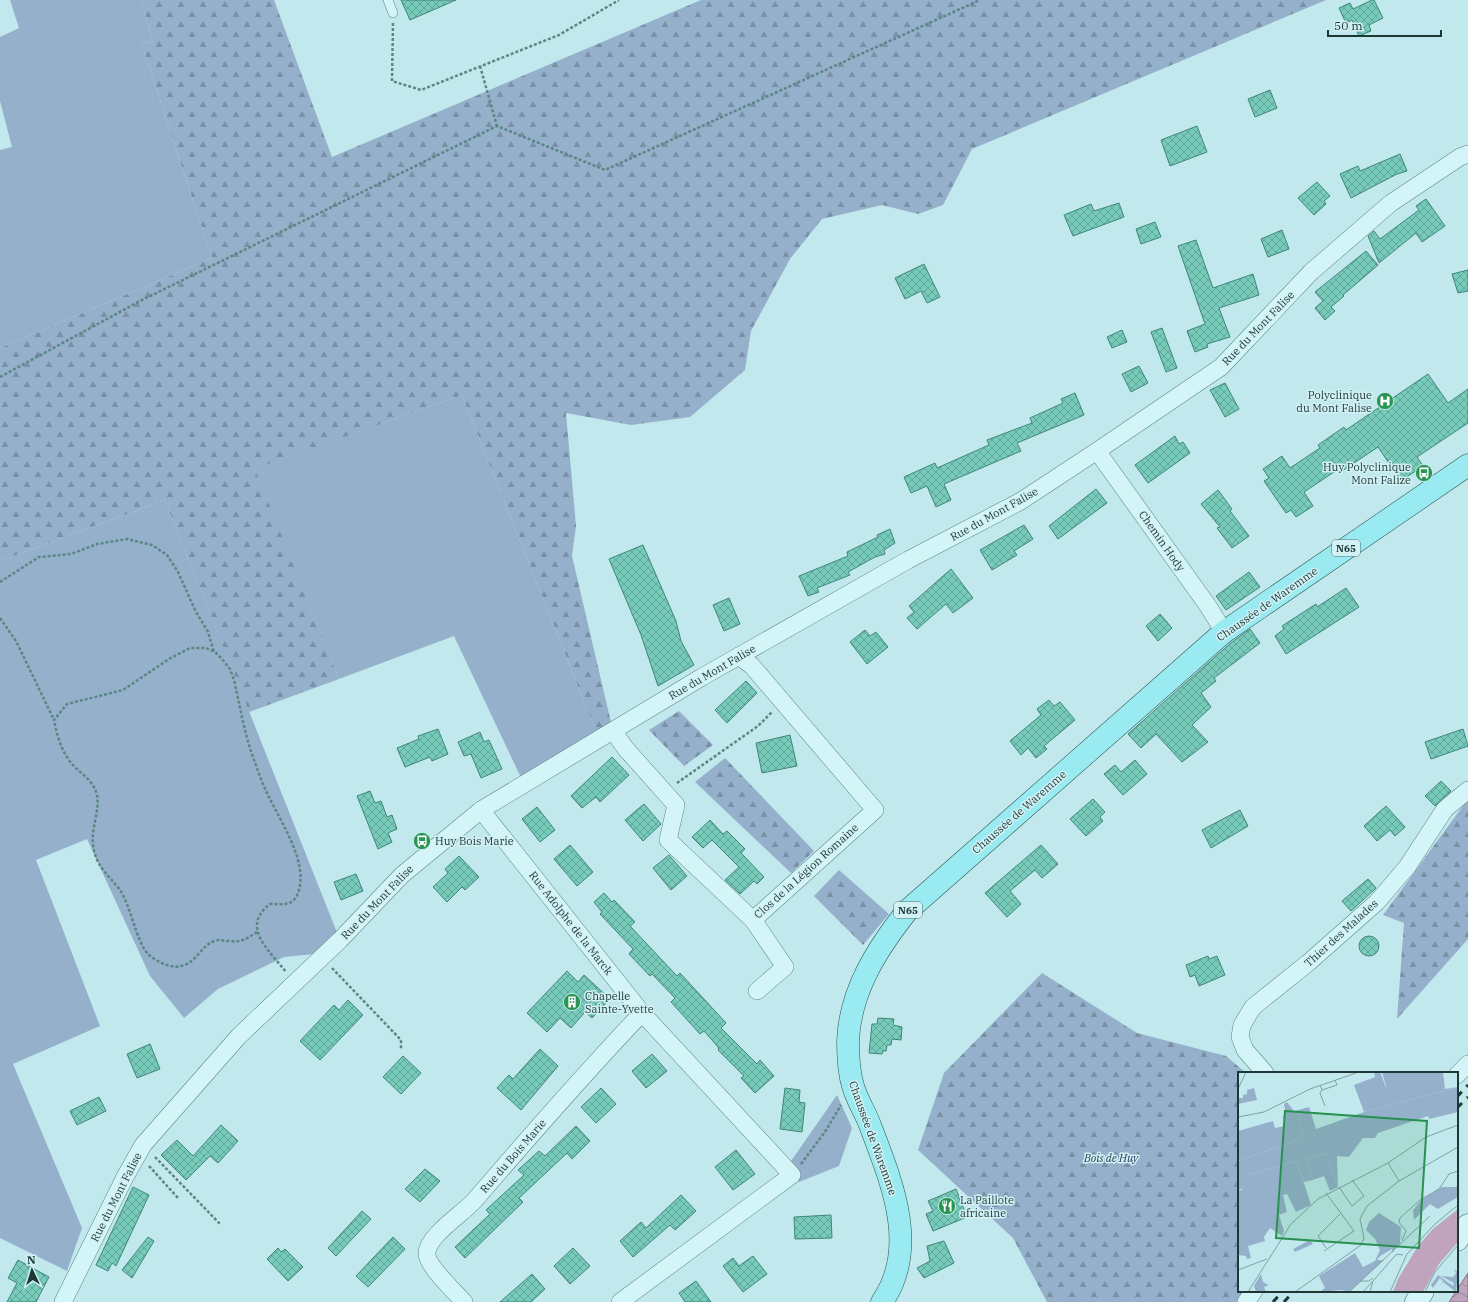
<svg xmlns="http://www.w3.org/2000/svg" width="1468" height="1302" font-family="'IBM Plex Serif',serif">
<defs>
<pattern id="forest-firs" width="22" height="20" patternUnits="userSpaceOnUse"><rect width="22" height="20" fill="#95b0cb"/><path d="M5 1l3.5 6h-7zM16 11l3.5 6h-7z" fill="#7990a6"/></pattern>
<pattern id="water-waves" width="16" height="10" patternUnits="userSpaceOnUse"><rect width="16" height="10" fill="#c0a4bd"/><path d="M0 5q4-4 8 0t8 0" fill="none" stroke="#9b869a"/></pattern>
<pattern id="building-cross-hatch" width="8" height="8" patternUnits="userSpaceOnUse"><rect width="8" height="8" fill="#77cbbb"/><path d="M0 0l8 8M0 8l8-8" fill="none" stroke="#61a699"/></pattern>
</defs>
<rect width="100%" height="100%" fill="#c1e9ed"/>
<!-- green -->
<g fill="#95b0cb">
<polygon points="10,0 141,0 153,41 142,45 212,258 0,348 0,150 12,147 0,101 0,37 19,28"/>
<polygon points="462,395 599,739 524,784 454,636 339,679 254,469"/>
<polygon points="165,500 340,940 315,954 284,957 218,989 184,1018 150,976 87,839 36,860 100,1026 13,1064 82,1228 67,1271 0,1238 0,561"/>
<polygon points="837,1095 852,1128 839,1166 799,1182 791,1161"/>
</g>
<!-- forest -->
<g fill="url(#forest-firs)">
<polygon points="141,0 274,0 332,157 701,0 1326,0 972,149 943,205 918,214 882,205 822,219 790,259 751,331 745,370 690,417 631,425 566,413 576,526 572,556 613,731 599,739 462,395 255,469 339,679 249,712 165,500 0,561 0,348 212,258 142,45 153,41"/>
<polygon points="679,711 713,745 684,766 649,730"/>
<polygon points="725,758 814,851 791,873 695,782"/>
<polygon points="1468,799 1468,939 1397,1019 1404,923 1383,915"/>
<polygon points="839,870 889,914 863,945 814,896"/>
<polygon points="1042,973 1137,1033 1226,1056 1246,1073 1239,1073 1239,1291 1253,1291 1245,1302 1047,1302 1013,1238 918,1150 944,1073"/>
</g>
<!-- water -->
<polygon fill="url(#water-waves)" stroke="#8e6b89" points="1468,1273 1468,1302 1449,1302"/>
<!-- building -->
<g fill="url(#building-cross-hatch)" stroke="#3f8677">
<polygon points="401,0 456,0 410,20"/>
<polygon points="1372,0 1374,0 1383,18 1369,25 1371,31 1359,36 1352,20 1346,23 1339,8 1350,3 1353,9"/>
<polygon points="1270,90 1277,108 1255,117 1248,99"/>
<polygon points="1197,126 1207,152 1170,166 1161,140"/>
<polygon points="1400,154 1407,171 1397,174 1351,198 1340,174 1358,166 1360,171"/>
<polygon points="1317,182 1330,196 1324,201 1326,204 1314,215 1298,198"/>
<polygon points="1426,199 1445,226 1422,242 1416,233 1379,263 1368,236 1374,231 1380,239 1419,210 1416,206"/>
<polygon points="1119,203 1124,217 1073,236 1064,215 1091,204 1094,211"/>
<polygon points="1155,222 1161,237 1141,244 1136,229"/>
<polygon points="1282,230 1289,249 1268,257 1261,239"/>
<polygon points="1196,240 1213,288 1253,274 1259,295 1219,308 1230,337 1207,344 1208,347 1195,352 1187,331 1205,324 1178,246"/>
<polygon points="1366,251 1378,265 1343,295 1344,296 1331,307 1335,311 1325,320 1315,308 1323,301 1315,292"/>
<polygon points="924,264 940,297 927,303 921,291 905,299 895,278"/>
<polygon points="1468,270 1468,291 1458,293 1452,274"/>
<polygon points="1162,328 1177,368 1166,372 1151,332"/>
<polygon points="1122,330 1127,342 1112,348 1107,337"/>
<polygon points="1139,366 1148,383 1131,392 1122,374"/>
<polygon points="1428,374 1448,403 1468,389 1468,423 1417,457 1423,466 1401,481 1378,447 1339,473 1337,470 1304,492 1313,506 1296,517 1291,510 1286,513 1264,481 1269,478 1263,469 1282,456 1290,468 1320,448 1318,445 1344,427 1346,430"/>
<polygon points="1225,383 1239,409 1225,417 1210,390"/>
<polygon points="1075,393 1084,415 1017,443 1021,451 944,484 951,500 936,507 927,486 911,493 904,477 935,463 937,468 989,445 987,440 1032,423 1030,418 1063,403 1061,399"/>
<polygon points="1175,436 1179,444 1183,442 1190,453 1148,483 1135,465"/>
<polygon points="1096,489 1107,503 1058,539 1049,526"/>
<polygon points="1218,490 1232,509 1230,511 1249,536 1232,548 1217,528 1220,527 1201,504"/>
<polygon points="1024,525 1033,539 1014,551 1017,555 992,570 980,550"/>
<polygon points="890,529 895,543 884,550 885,554 875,557 848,572 850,575 817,588 819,592 808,596 799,576 848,556 847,552 878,537 877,535"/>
<polygon points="643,545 676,621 681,641 694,665 658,686 641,635 609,559"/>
<polygon points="951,569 973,598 953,613 946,604 917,629 907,618 914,612 909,606"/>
<polygon points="1249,572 1260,587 1226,610 1216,596"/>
<polygon points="1346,588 1359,607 1286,654 1275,636 1284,629 1282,626 1316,604 1317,607"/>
<polygon points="729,598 740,624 724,631 713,605"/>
<polygon points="1160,614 1172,628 1158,641 1146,626"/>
<polygon points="1250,629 1260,643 1214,678 1216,681 1201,693 1211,707 1192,725 1208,742 1182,762 1156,734 1141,748 1128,734 1232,642"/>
<polygon points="865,630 870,636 876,632 888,647 867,664 850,642"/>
<polygon points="746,681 757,693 727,723 715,710"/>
<polygon points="1049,700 1054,706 1060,702 1075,720 1044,746 1047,749 1036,758 1028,748 1021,755 1010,741 1041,715 1037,709"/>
<polygon points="438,729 448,754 432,761 430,757 405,767 397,748 419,739 418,736"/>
<polygon points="1463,729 1468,746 1431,759 1425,742"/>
<polygon points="480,732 484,742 489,740 502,769 481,778 471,754 464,756 458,742"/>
<polygon points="790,735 797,766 762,773 756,743"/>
<polygon points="612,757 629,775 600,802 596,797 582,808 571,796"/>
<polygon points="1135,760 1147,774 1123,795 1104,774 1115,765 1121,772"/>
<polygon points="1441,781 1451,791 1435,806 1425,796"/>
<polygon points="370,791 375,803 381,801 387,817 392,815 397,829 388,833 392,842 378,849 357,796"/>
<polygon points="1093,799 1105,812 1100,817 1103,821 1086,836 1070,819"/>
<polygon points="644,804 661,824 643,841 625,820"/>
<polygon points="1386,806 1405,827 1395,836 1390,830 1377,841 1364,826"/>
<polygon points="537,807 555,830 540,842 522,819"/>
<polygon points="1240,810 1248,826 1211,848 1202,830"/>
<polygon points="710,820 723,834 727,831 745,849 741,853 764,877 757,884 754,881 740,894 725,880 739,867 712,840 703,848 692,837"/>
<polygon points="570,845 593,872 577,886 554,859"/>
<polygon points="1041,845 1058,864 1042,878 1035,870 1010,891 1021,904 1007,917 985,893"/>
<polygon points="669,855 687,876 671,890 653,868"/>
<polygon points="459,856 479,877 465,890 462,887 447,902 433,887 448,873 445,869"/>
<polygon points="356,874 363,891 341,900 334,882"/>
<polygon points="1368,879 1376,888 1351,911 1342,901"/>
<polygon points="604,893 612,902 614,900 635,922 630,926 677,976 680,973 726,1023 721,1028 757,1064 760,1060 774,1076 755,1093 741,1078 744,1076 718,1050 719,1048 704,1031 700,1034 671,1002 675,998 652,974 650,976 629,954 633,949 600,914 602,912 594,902"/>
<circle cx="1369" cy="946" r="10"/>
<polygon points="1208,956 1209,959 1217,956 1225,975 1199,986 1195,975 1190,977 1186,965"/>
<polygon points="567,971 578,982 584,975 610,999 592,1018 585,1012 571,1028 560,1018 547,1032 527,1013"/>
<polygon points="348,1000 363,1015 320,1060 300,1041 334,1005 339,1010"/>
<polygon points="878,1018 894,1019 893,1025 902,1027 901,1040 892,1039 891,1045 887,1045 886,1051 883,1051 882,1054 869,1053 872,1024 877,1024"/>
<polygon points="150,1044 160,1069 137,1078 127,1054"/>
<polygon points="540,1049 558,1066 521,1110 497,1088 509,1075 513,1079"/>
<polygon points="652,1054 667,1071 646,1088 632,1071"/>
<polygon points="403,1056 421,1073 401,1094 383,1077"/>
<polygon points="601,1088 616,1104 596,1123 581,1107"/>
<polygon points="785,1088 800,1090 799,1102 805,1103 802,1132 780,1129"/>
<polygon points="99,1097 106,1111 77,1125 70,1111"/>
<polygon points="221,1125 238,1141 218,1163 210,1156 186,1180 161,1155 177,1140 193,1156"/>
<polygon points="576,1126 590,1141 572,1159 567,1153 519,1198 523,1202 465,1258 455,1247 490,1214 486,1210 524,1175 518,1170 539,1151 545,1156"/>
<polygon points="736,1150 755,1174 733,1190 715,1167"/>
<polygon points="425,1169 440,1181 420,1202 405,1189"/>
<polygon points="133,1187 149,1195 116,1266 112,1263 108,1271 96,1265"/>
<polygon points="956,1189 967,1217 933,1231 926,1214 933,1211 928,1201"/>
<polygon points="681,1195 696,1211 675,1230 670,1225 633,1257 620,1241 641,1222 646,1228"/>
<polygon points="362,1211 371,1219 336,1256 328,1248"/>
<polygon points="831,1215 832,1238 795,1239 794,1217"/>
<polygon points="148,1237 154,1241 132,1278 122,1270"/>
<polygon points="393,1237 405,1249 368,1287 356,1276"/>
<polygon points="944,1241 954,1263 924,1278 917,1268 930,1261 927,1246"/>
<polygon points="278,1248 281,1252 285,1249 303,1267 288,1281 267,1259"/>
<polygon points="573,1248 590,1266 570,1284 554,1266"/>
<polygon points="753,1256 767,1274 743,1292 723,1266 733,1258 739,1266"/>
<polygon points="18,1260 49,1277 36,1302 7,1302 17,1283 8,1278"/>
<polygon points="532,1274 545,1289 531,1302 500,1302"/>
<polygon points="696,1281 711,1302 685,1302 679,1293"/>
</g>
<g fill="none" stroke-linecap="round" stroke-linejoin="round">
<defs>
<polyline id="service" points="388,0 393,13"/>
<g id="minor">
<polyline points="1097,451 1208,606 1224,632"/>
<polyline points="613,731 626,749 676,805 668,840 753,920 875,810 752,666 739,656"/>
<polyline points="481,810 642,1013 792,1175 620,1302"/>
<polyline points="753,920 785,967 757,991"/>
<polyline points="1265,1073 1245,1050 1240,1037 1242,1025 1253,1007 1308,963 1377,902 1407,867 1445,809 1468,790"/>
<polyline points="1457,1075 1468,1064"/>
<polyline points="63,1302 125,1177 143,1145 239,1036 340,940 402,875 481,810 702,677 908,560 1021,501 1097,451 1221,367 1311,272 1391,203 1460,157 1468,154"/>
<path d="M464,1302C455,1292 425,1264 427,1252C429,1235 462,1214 474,1201C529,1137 584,1074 642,1013"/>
<polyline points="1246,1302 1254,1291"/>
</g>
<g id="secondary">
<polyline points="1457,1240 1468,1225"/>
<polyline points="1416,1302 1423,1291"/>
</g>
<path id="primary" d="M882,1302C920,1247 891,1181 870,1125C865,1112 857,1100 853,1086C849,1073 848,1055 848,1041C850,991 877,949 907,911L1224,632L1468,465"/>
</defs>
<!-- service casing -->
<use href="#service" stroke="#598783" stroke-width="10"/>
<!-- minor casing -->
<use href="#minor" stroke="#598783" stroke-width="18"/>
<!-- secondary casing -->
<use href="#secondary" stroke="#3c6964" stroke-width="23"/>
<!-- primary casing -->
<use href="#primary" stroke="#2d544f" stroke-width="23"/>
<!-- path -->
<g stroke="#598783" stroke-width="2.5" stroke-dasharray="3 2" stroke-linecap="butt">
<polyline points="393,23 392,81 421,90 559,35 619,0"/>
<polyline points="480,66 497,126"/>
<polyline points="0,377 140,301 497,126 605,170 980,0"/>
<polyline points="0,582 39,557 71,554 97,544 127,539 152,545 167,555 178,572 195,610 208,632 214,652"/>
<polyline points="0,618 16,641 54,720"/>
<polyline points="677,783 758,726 772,712"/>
<path d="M257,932C248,938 241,943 229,941C224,941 220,939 214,941C201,946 196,963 181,966C170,969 156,961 148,954C137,943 130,904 120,890C108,874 95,866 93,844C91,828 100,811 97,795C94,781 81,774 73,765C62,753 57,736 54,720L67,704L123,690L169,659L190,648H206L215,652L222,659L230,669L234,680C240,706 244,732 253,757C258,771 263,786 270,799C282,824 309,864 298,893C293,907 282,904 270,904C240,927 269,950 286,972"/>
<polyline points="332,968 401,1040 401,1049"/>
<polyline points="155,1157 221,1225"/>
<polyline points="801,1164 825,1132 841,1105"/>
<polyline points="149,1166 178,1198"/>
</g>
<!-- service -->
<use href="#service" stroke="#d4f5f8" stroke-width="9"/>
<!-- minor -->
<use href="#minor" stroke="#d4f5f8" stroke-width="17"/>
<!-- secondary -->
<use href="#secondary" stroke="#d4f5f8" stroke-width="22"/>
<!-- primary -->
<use href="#primary" stroke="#99eaf1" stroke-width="22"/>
<!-- rail -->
<g stroke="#1d3734" stroke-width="3" stroke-dasharray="7 7" stroke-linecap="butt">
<polyline points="1457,1097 1468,1085"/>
<polyline points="1457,1108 1468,1097"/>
<polyline points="1273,1302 1283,1291"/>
<polyline points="1284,1302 1294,1291"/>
</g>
</g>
<!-- icons -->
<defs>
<symbol id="hospital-disc" viewBox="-11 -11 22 22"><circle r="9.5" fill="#299553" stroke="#d1f1f5"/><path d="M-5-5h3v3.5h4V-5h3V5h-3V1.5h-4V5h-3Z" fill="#fff"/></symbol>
<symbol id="bus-disc" viewBox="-11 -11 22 22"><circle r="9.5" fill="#299553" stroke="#d1f1f5"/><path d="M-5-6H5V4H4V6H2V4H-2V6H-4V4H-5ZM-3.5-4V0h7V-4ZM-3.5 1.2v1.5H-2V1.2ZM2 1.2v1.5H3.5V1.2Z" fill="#fff"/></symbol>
<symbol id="building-disc" viewBox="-11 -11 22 22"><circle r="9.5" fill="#299553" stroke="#d1f1f5"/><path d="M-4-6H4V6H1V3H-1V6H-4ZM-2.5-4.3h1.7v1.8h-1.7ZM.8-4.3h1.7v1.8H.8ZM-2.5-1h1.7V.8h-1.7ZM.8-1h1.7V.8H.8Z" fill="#fff"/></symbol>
<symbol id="restaurant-disc" viewBox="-11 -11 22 22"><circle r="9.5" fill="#299553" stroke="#d1f1f5"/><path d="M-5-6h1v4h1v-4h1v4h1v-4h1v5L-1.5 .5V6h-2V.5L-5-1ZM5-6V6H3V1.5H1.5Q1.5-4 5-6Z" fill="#fff"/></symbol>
</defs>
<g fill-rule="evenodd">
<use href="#hospital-disc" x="1375" y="391" width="20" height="20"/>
<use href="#bus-disc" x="1414" y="463" width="20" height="20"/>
<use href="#bus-disc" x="412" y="831" width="20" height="20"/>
<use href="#building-disc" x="562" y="992" width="20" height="20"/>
<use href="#restaurant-disc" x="937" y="1196" width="20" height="20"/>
</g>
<g text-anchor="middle" stroke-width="3" stroke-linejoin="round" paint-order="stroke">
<!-- shield labels -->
<g fill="#d1f1f5" stroke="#536f6e" stroke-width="1">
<rect x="1332" y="540" width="28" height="16" rx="3"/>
<rect x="894" y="902" width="28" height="16" rx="3"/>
</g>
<g font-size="10" font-weight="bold" fill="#1d3734">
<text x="1346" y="552">N65</text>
<text x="908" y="914">N65</text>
</g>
<!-- street labels -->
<g font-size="11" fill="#1d3734" stroke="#d1f1f5">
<text transform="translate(1258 328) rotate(-46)" y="4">Rue du Mont Falise</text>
<text transform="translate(994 514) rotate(-29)" y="4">Rue du Mont Falise</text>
<text transform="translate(1162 541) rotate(55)" y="4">Chemin Hody</text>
<text transform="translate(1267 604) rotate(-35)" y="4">Chaussée de Waremme</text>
<text transform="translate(712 672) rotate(-30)" y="4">Rue du Mont Falise</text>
<text transform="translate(1019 812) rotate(-41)" y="4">Chaussée de Waremme</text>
<text transform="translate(806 871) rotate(-42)" y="4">Clos de la Légion Romaine</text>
<text transform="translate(377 902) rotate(-46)" y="4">Rue du Mont Falise</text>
<text transform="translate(571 923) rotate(52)" y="4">Rue Adolphe de la Marck</text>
<text transform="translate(1341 933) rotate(-42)" y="4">Thier des Malades</text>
<text transform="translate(873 1138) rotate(70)" y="4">Chaussée de Waremme</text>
<text transform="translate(513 1156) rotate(-49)" y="4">Rue du Bois Marie</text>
<text transform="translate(116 1197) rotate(-63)" y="4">Rue du Mont Falise</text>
</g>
<!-- poi labels -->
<g font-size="11" fill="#1d3734" stroke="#d1f1f5" text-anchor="start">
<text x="1372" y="399" text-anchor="end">Polyclinique<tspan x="1372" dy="13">du Mont Falise</tspan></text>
<text x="1411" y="471" text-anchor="end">Huy Polyclinique<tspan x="1411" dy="13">Mont Falize</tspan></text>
<text x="435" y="845">Huy Bois Marie</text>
<text x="585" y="1000">Chapelle<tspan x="585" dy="13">Sainte-Yvette</tspan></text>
<text x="960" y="1204">La Paillote<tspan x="960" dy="13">africaine</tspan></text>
</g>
<!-- park labels -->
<g font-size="11" font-style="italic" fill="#243553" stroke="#d1f1f5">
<text x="1111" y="1162">Bois de Huy</text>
</g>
</g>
<!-- overview -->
<g transform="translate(1238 1072)">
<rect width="220" height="220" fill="#c1e9ed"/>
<path d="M136,0H142L149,18L144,0H205L207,17L220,15L126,40L116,13L137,5ZM16,16L19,28L0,32V26H5V23L9,22V18ZM49,30L56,39L60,38L65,66L0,89V59L35,49L37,56L47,54L45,44L48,42L46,32ZM89,81L100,115L92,119L86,104L75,108L68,87ZM59,89L73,133L58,140L49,122L45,123L49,140L41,143L46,159L44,164L32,156L26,165L27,169L10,174L13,186L9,187L8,184L0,183V119L4,118L6,104ZM72,168L75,172L57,180L55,177ZM216,197L220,200L218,220L205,210L200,216L205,209L202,206L195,216L193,213L200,203L215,214L216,211L203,204L215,205L218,201ZM23,202L25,210L31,213L26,215L28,220H18L16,214Z" fill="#95b0cb"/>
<path d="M220,15V40L191,47L190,44L140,61L137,66H125L111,85L99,84L100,115L89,81L68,87L75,108L66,110L59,89L6,104L8,114L0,119V89L65,66L60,38L71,35L78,57L126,40ZM220,112V125L200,137L192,132L176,148L175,138L184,127L204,115H218ZM141,141L163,155L162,171L154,181V177L142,184L139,188H146L111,220L104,218L82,220L87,216L81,204L117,181L125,195L137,189L142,178L137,167L128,158L131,150Z" fill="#95b0cb"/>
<path d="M220,137V170L201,192L185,220H155L160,207L180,174L195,157Z" fill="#c0a4bd"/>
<path fill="none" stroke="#7fa2a3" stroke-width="1" d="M82,13L84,18L99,13L97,8M0,17L8,0M84,18L82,21L87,34M0,45L26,40L72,17L121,0M150,91L161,109M101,115L114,134L126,124L114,108M164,168L168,159L161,150L162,146L182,128L201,117L211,102L220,99M88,176L80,164L102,142M86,179L116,159L88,121M0,198L29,187M122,209H131L135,206M10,220L53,152L80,127L150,91L188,65L220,53M57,220L123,173L126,166L122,147L129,134L161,109L220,75M111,220L192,144M125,220L134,210M132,220L135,209L155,186L159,182L165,183M152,220L169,182L197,152L220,133M187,220L197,200L220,173"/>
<path fill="#289051" fill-opacity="0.15" stroke="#289051" stroke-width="2" d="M47,39L189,49L181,176L38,166Z"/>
<rect width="220" height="220" fill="none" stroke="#1d3734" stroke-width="2"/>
</g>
<!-- north arrow -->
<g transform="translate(32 1270) rotate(356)" stroke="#d1f1f5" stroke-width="3" paint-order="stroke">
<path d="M0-3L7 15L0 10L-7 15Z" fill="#1d3734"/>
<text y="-6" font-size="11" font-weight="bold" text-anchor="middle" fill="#1d3734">N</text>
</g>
<!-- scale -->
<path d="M1328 30v6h113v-6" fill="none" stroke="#1d3734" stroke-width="2"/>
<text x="1334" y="30" font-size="12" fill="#1d3734" stroke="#d1f1f5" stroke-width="3" paint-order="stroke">50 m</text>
</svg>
